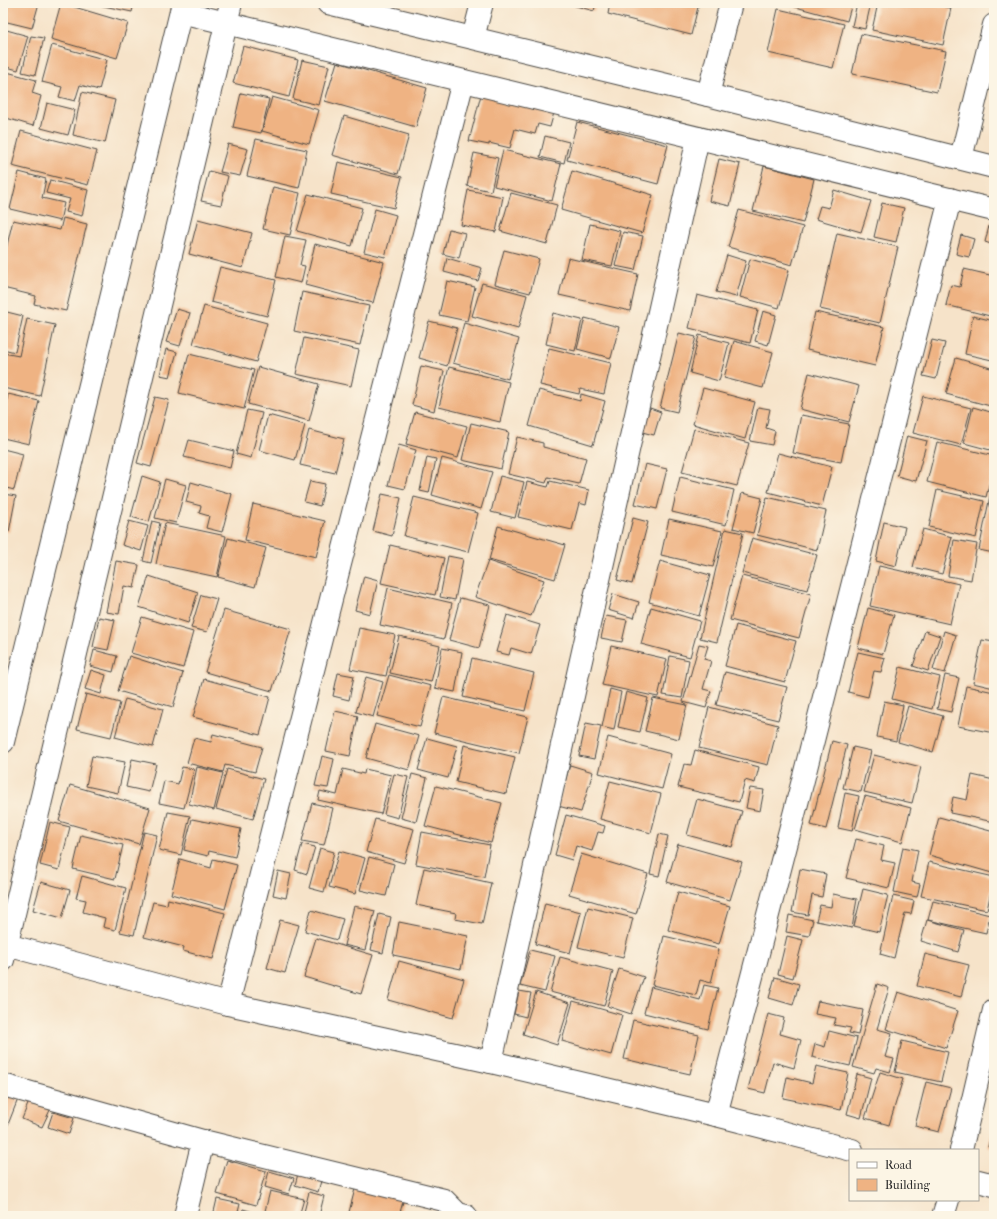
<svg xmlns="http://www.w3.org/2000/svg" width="997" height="1219" font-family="'IM FELL French Canon',serif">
<rect width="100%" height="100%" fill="#fcf5e5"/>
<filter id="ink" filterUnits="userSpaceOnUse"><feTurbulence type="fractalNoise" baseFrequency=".025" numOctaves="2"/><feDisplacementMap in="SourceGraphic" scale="8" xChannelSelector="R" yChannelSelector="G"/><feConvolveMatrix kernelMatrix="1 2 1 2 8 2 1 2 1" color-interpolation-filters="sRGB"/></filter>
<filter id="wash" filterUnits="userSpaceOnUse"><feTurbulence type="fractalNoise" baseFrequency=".012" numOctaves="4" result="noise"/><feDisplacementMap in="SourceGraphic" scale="16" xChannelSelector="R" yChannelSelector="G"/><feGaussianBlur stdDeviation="0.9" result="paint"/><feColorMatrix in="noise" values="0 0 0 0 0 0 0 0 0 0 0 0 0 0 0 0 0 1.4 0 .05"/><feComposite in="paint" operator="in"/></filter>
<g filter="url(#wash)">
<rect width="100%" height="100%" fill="#f6e3c9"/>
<g id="blocks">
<!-- building -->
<g fill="#efb383">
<polygon points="3,3 39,3 32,28 3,21"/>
<polygon points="61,3 128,23 117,58 51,39"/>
<polygon points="99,3 134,3 132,12 99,5"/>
<polygon points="565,3 596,3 594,11"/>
<polygon points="610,3 699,3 691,35 608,14"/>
<polygon points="781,3 852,3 847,21"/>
<polygon points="857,3 871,3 865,29 852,26"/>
<polygon points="878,3 924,3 951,8 943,45 872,30"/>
<polygon points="778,9 844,24 833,68 768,53"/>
<polygon points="3,29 28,36 18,70 3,66"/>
<polygon points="861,34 946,51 937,92 852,74"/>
<polygon points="31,36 44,38 35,75 22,72"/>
<polygon points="52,45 107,60 99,90 80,85 75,101 59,97 62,87 42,82"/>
<polygon points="243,46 298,60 289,97 233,83"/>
<polygon points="302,60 329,66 319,105 293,99"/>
<polygon points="337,62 427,88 416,127 325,101"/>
<polygon points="7,72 36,80 32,93 41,96 33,126 3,117 3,85"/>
<polygon points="482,91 555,109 550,127 538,124 535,134 515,129 510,148 489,143 489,145 469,141"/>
<polygon points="82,92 115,100 105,143 73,135"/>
<polygon points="241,93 269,99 261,133 233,127"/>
<polygon points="272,97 319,110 309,144 262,131"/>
<polygon points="47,103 75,110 68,135 41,128"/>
<polygon points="344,116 409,135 398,174 332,155"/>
<polygon points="577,122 668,145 658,184 567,160"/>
<polygon points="21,131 97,151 88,185 12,166"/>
<polygon points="545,136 569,142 564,163 540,157"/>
<polygon points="256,139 307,150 299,188 247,176"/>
<polygon points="228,144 248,149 240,176 220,172"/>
<polygon points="503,150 561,164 552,201 494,186"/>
<polygon points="474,153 498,158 491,191 467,186"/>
<polygon points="719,159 740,164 730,206 709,201"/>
<polygon points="338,162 402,177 394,208 331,194"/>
<polygon points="764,166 814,179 803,223 753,211"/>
<polygon points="209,171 228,176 221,205 201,201"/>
<polygon points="572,171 653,195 642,233 561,210"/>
<polygon points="19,172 46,179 42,198 64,203 60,221 10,209"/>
<polygon points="50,180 88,190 82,216 66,212 70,199 46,193"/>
<polygon points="273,187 300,193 290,235 263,229"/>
<polygon points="468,190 503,197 496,232 461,225"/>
<polygon points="834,190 871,201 861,232 816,219 820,206 829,208"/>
<polygon points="511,193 557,205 547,244 500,231"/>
<polygon points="308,194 362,208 352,246 297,231"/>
<polygon points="882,203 904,208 896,242 874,237"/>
<polygon points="375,209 396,215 385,257 364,252"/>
<polygon points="739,210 803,227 792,265 728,247"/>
<polygon points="63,218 87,224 66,311 34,304 36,296 3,288 3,262 13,220 60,230"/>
<polygon points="198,219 252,233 243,268 189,254"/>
<polygon points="990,222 994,223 994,245 985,242"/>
<polygon points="590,224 620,231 612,266 582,260"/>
<polygon points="449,229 465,233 459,258 443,254"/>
<polygon points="623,232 643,236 635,270 615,266"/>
<polygon points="837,233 898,247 880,323 820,309"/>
<polygon points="961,235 974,239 969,257 956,254"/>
<polygon points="285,236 306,240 300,265 305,266 301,283 276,277"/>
<polygon points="315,244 384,262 373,303 305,285"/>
<polygon points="504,250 539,259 530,293 495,284"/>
<polygon points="727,255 746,261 736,297 716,292"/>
<polygon points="447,258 482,268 478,281 444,272"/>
<polygon points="568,258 638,274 630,311 559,295"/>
<polygon points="750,259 789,270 779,308 740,297"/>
<polygon points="220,267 276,280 267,316 211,302"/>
<polygon points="964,269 994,276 994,317 946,305 951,285 960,287"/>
<polygon points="447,281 475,287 467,321 439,315"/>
<polygon points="482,283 527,295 518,329 472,316"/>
<polygon points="302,292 369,306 360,345 294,331"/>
<polygon points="697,295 758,310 750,343 689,328"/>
<polygon points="204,306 267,323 256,362 193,344"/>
<polygon points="177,309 190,313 180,346 166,342"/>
<polygon points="3,311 23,316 15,352 3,349"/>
<polygon points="763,311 776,315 768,345 755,341"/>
<polygon points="815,312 884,327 875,366 807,350"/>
<polygon points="553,313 582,320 575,351 546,344"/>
<polygon points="973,316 994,321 994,352 992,360 965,354"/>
<polygon points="585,318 619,327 611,358 577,349"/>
<polygon points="27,319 55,325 40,396 3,388 3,353 19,356"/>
<polygon points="429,321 457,328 447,366 419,358"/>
<polygon points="464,323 519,339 508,379 453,363"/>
<polygon points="679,333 696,337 677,412 660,408"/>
<polygon points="699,335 729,343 719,381 690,373"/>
<polygon points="304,338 359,350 351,386 296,374"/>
<polygon points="932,340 945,343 936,379 923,376"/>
<polygon points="734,341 773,352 763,388 724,378"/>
<polygon points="549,348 611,363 604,394 580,389 579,394 540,385"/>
<polygon points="166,349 177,352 170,377 160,375"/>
<polygon points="189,354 254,370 244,409 179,393"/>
<polygon points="956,358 994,369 994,407 946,394"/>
<polygon points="421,366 444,371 434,411 412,405"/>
<polygon points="258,367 319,384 309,421 248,404"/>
<polygon points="449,367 509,382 500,422 439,407"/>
<polygon points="809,373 859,386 849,422 800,409"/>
<polygon points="703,388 755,402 745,439 693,424"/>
<polygon points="539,390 580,401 581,394 605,401 593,445 529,426"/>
<polygon points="8,394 39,401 29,444 3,438 3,399 7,400"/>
<polygon points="923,396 971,408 961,445 913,433"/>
<polygon points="155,397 169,400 151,467 137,463"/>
<polygon points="758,407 770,409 766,428 775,431 772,445 750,441"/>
<polygon points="973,407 994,413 994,451 964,443"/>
<polygon points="650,408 661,412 654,435 642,432"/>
<polygon points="247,410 262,413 251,458 236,454"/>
<polygon points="415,412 467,426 458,458 406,444"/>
<polygon points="268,415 305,425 295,460 259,450"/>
<polygon points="801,415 849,424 841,462 793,453"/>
<polygon points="471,423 509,432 501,469 462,460"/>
<polygon points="694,429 749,443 737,486 682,472"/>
<polygon points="309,430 344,439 335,473 300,465"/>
<polygon points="907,436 927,441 916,481 897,476"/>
<polygon points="517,437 543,443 543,447 586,458 579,484 548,477 546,483 508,474"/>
<polygon points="189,440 234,451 230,468 184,457"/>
<polygon points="937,442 994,456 994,465 986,497 927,482"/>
<polygon points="399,445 416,450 405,489 388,485"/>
<polygon points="3,449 23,454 14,490 3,487"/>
<polygon points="778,453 832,467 822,506 768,492"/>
<polygon points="427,457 436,459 429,493 420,491"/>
<polygon points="442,458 492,472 481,509 432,495"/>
<polygon points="645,464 667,469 657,509 635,504"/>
<polygon points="142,476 160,482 149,522 131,517"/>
<polygon points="500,476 524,482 515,518 491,512"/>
<polygon points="680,477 734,490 726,525 672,512"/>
<polygon points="165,479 186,485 176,523 155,518"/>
<polygon points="310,481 325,484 320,506 304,502"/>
<polygon points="550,481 589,490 586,505 579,503 572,530 518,517 527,482 548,487"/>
<polygon points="993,481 994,481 994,553 979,550"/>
<polygon points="191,482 232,494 222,532 206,528 209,516 199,513 201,506 186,502"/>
<polygon points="937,490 984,501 976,538 929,527"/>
<polygon points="742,493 762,498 753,533 733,528"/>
<polygon points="3,494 16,496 9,532 3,530"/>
<polygon points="382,494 401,498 392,536 373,531"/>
<polygon points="414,497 478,513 468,552 404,536"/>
<polygon points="767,497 826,511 817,550 757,535"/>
<polygon points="253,504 325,521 316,557 245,540"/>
<polygon points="633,518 648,522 632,584 617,580"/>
<polygon points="669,519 722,531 713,567 661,555"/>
<polygon points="129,521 148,526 141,551 122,545"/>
<polygon points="152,521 160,523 151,563 143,561"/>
<polygon points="884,522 905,527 896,566 876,561"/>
<polygon points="165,523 226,536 217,577 156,564"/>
<polygon points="498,526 565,545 555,579 489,560"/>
<polygon points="725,529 743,533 717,642 700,638"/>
<polygon points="923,529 952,537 942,574 913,567"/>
<polygon points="228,538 266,548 255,587 218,577"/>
<polygon points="752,538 817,555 807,590 742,573"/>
<polygon points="954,540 977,544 971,580 948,576"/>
<polygon points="390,545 444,558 435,595 381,583"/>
<polygon points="448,556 463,559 455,600 440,597"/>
<polygon points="116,561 139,565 134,588 124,586 119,614 106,612"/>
<polygon points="488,561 544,580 531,616 475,597"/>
<polygon points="660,561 710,575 699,616 649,602"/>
<polygon points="879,566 959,584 950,624 870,606"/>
<polygon points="149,576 198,592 188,623 139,607"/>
<polygon points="364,576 378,580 370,614 355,610"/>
<polygon points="742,576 811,594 799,638 730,620"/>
<polygon points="388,588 452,603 444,639 380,625"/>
<polygon points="613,594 639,602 634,618 608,610"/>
<polygon points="201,595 217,599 207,632 191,628"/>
<polygon points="460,598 490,605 479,648 449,640"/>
<polygon points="651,607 700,621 690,657 641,644"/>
<polygon points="868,608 894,615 883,654 858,648"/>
<polygon points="224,610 291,629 272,691 205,672"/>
<polygon points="507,615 540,625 531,654 511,648 509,655 496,652"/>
<polygon points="606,616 627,620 622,642 601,638"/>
<polygon points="99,617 115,620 108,650 93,647"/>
<polygon points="142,617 193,632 183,668 131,653"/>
<polygon points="736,625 796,641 785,682 725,666"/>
<polygon points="359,628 395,635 386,676 350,669"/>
<polygon points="925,631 940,636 928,671 913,666"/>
<polygon points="944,631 956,635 945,673 933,670"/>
<polygon points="399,636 440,646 431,682 390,673"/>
<polygon points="982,640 994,642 994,688 973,683"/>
<polygon points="699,644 708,646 704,659 711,661 703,689 711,691 706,708 683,702"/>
<polygon points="611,646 667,659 658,697 602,685"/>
<polygon points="442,648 462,652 455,692 435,688"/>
<polygon points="94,650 117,656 113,672 90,666"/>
<polygon points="858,652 885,658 881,672 874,671 868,697 848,692"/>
<polygon points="129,656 183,673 173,707 118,691"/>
<polygon points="670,656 689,660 682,698 663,695"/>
<polygon points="472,658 534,673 525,711 463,697"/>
<polygon points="900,667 940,677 932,709 892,699"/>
<polygon points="91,670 106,675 101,694 85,689"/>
<polygon points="725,672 787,687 778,720 716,705"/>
<polygon points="338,673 354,676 349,700 333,696"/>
<polygon points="389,675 431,686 420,727 377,716"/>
<polygon points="945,675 959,678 951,712 937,709"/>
<polygon points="366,677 383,682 373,717 356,712"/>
<polygon points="204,679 270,697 260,735 193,717"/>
<polygon points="966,686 994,692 994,733 958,726"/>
<polygon points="610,689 621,692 614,730 602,727"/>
<polygon points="626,692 648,698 640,732 618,727"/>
<polygon points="86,694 120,703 111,737 77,729"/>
<polygon points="443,697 528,717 519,753 434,733"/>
<polygon points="653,698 687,705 679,739 645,731"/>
<polygon points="125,699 163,709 153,747 115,737"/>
<polygon points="884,701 903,705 896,741 877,737"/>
<polygon points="908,706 943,716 933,752 898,742"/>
<polygon points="709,707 778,725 768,765 699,748"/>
<polygon points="335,711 358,716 350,756 326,751"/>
<polygon points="586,723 601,726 594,759 579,756"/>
<polygon points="375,724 419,736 409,770 366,758"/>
<polygon points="213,734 262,747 255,772 225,765 223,772 187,763 194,738 211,742"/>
<polygon points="608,737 671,754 662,789 599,773"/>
<polygon points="427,738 457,746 448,778 418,770"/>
<polygon points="832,741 847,745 826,829 811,825"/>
<polygon points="464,745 515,757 506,794 456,782"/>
<polygon points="853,747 871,751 861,792 843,788"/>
<polygon points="695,750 759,767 755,783 745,780 739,802 678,787 684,764 691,765"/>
<polygon points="874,755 921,767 912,803 864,792"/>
<polygon points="92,756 125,762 118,793 86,786"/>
<polygon points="322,756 334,759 328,788 315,786"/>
<polygon points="132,759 156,764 149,792 126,787"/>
<polygon points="570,765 593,772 581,812 558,806"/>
<polygon points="182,767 194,769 184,808 159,803 164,781 178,784"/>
<polygon points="197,767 223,773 214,810 189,804"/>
<polygon points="227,769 264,779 253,819 216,809"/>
<polygon points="343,769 364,774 365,769 391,775 381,814 318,800 320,791 337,795"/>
<polygon points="394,774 408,777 398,818 384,814"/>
<polygon points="412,774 427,778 416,822 401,818"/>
<polygon points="972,775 994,780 994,822 950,813 953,797 967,800"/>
<polygon points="610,781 661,794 651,833 600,819"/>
<polygon points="70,785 150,808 139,844 59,821"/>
<polygon points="436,786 502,803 491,843 425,826"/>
<polygon points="750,788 764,790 760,811 746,808"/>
<polygon points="845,793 859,796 852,831 838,828"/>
<polygon points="865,796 911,808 902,842 855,829"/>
<polygon points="697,799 742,811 732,847 687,835"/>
<polygon points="312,803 333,808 324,845 302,841"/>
<polygon points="168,812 190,816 181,855 159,850"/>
<polygon points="566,815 605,826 603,833 598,832 592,851 576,846 572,860 555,855"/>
<polygon points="939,817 994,832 994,866 992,873 929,855"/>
<polygon points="192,819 241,829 235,857 209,851 208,856 184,850"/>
<polygon points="375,819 414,829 404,863 366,852"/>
<polygon points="50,822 70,827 59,870 40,865"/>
<polygon points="144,832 157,835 134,935 120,932"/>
<polygon points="422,832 490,845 484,877 416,864"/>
<polygon points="659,834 668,836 659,876 650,874"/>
<polygon points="81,835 123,845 115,879 73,869"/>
<polygon points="856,839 884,846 881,860 895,863 889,888 846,878"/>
<polygon points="302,844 315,847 307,874 295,870"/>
<polygon points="678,844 742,862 730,900 667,882"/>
<polygon points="903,847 918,850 912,882 920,884 917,897 894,892"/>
<polygon points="320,848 334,852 324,892 309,888"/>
<polygon points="339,851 365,858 355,894 329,887"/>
<polygon points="581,854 648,874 636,914 569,894"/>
<polygon points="369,857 394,864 386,896 360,890"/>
<polygon points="180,859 211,868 213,859 237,865 225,909 171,894"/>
<polygon points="929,862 994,877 987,910 921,896"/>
<polygon points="424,868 491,883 482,924 455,919 456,913 416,905"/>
<polygon points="800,869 826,874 822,897 812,895 808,915 792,912"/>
<polygon points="278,871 291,874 286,898 273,895"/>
<polygon points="82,876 126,888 115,930 103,927 105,918 83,912 86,900 76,898"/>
<polygon points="41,882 70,890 62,918 33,910"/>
<polygon points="863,889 888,895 879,932 854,926"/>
<polygon points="678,892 730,906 719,944 668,930"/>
<polygon points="833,894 857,899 852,928 816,921 820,905 831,907"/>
<polygon points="893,896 914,901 911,914 905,913 894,958 880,954"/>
<polygon points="168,899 225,913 213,959 183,951 184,947 144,937 153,902 167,905"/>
<polygon points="933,901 990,915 986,933 928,920"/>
<polygon points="545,903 581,912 570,953 535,944"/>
<polygon points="354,906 375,911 365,950 344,945"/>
<polygon points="588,907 633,918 623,958 578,947"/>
<polygon points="311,910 343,919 337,940 305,931"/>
<polygon points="379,914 391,917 383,953 371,950"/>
<polygon points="789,915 813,920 809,936 786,932"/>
<polygon points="280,920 299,925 285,973 267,968"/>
<polygon points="927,920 964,930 958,952 921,941"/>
<polygon points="399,922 468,936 461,969 393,955"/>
<polygon points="664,936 719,949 711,983 700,980 696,995 652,985"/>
<polygon points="787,936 803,940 793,978 778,974"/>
<polygon points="316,938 373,955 361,994 304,977"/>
<polygon points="530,950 555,956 545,992 520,986"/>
<polygon points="925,954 969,965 961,997 917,986"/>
<polygon points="560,957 613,971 604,1006 550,992"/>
<polygon points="399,961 464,979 453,1018 388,1000"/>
<polygon points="619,969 644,977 631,1014 607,1006"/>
<polygon points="775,977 799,984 793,1005 769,998"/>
<polygon points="877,984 889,988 877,1029 892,1033 885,1057 894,1059 890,1072 876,1068 874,1073 853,1067"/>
<polygon points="704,985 718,988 708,1029 644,1013 651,987 700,1000"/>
<polygon points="519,991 531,993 526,1017 514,1014"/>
<polygon points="536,992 570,1003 557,1045 523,1034"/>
<polygon points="898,992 958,1011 946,1048 886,1029"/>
<polygon points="573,1001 622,1015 611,1055 562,1041"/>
<polygon points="818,1001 863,1010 858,1035 849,1033 851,1028 834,1025 836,1018 815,1014"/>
<polygon points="768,1014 784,1018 780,1034 801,1040 794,1068 773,1062 765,1093 748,1089"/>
<polygon points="633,1020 699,1035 690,1074 624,1059"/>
<polygon points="829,1031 857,1038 850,1066 812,1057 815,1044 825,1047"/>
<polygon points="902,1041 948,1052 941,1082 895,1072"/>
<polygon points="816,1066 848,1073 841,1110 783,1098 787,1077 812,1083"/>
<polygon points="880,1072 903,1079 889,1125 865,1118"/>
<polygon points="857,1074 871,1078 861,1118 847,1114"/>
<polygon points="926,1082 951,1088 939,1132 915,1126"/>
<polygon points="3,1093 18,1099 3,1137"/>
<polygon points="30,1099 51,1108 42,1127 22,1119"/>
<polygon points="53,1112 74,1118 69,1134 48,1127"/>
<polygon points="993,1126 994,1126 994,1149 988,1147"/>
<polygon points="227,1160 266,1171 256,1205 217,1194"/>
<polygon points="299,1170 322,1177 318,1192 295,1185"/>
<polygon points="269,1171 294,1178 289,1194 265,1187"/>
<polygon points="356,1185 404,1198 399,1216 348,1216"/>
<polygon points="270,1191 304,1199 299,1216 285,1216 265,1211"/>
<polygon points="309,1192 324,1196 319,1216 303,1216"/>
<polygon points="217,1199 240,1204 237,1216 213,1216"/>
<polygon points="243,1209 266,1216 241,1216"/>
</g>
</g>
</g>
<g filter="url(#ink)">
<use href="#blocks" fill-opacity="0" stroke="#494743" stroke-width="1"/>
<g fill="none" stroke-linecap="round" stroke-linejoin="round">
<defs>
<g id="minor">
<polyline points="328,3 708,95 994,167"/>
<polyline points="181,12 994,210"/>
<polyline points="473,38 482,3"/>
<polyline points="708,95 731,3"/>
<polyline points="961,158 994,25"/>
<polyline points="3,742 183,3"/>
<polyline points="3,944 228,1004 491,1062 716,1115 852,1150"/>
<polyline points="3,960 231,3"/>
<polyline points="228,1004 463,81"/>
<polyline points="491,1062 698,138"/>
<polyline points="3,1085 203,1141 444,1200 458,1214 466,1216"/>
<polyline points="716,1115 802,784 950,199"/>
<polyline points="961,1150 994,1010"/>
<polyline points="978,1181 994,1185"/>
<polyline points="185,1216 203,1141"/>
<polyline points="943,1216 948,1200"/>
</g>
</defs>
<!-- minor casing -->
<use href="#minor" stroke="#494743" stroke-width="24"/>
<!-- minor -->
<use href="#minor" stroke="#fff" stroke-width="22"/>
</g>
</g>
<!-- margin -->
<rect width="997" height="1219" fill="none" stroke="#fcf5e5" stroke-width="16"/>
<!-- legend -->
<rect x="849" y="1149" width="130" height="52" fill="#fcf5e5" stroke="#a8a49b"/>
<rect x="857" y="1162" width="20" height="6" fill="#ffffff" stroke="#a8a49b"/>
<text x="885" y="1169" font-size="12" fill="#2b2b2b">Road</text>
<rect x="857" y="1179" width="20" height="12" fill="#efb383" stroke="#a8a49b"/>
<text x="885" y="1189" font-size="12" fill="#2b2b2b">Building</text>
</svg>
